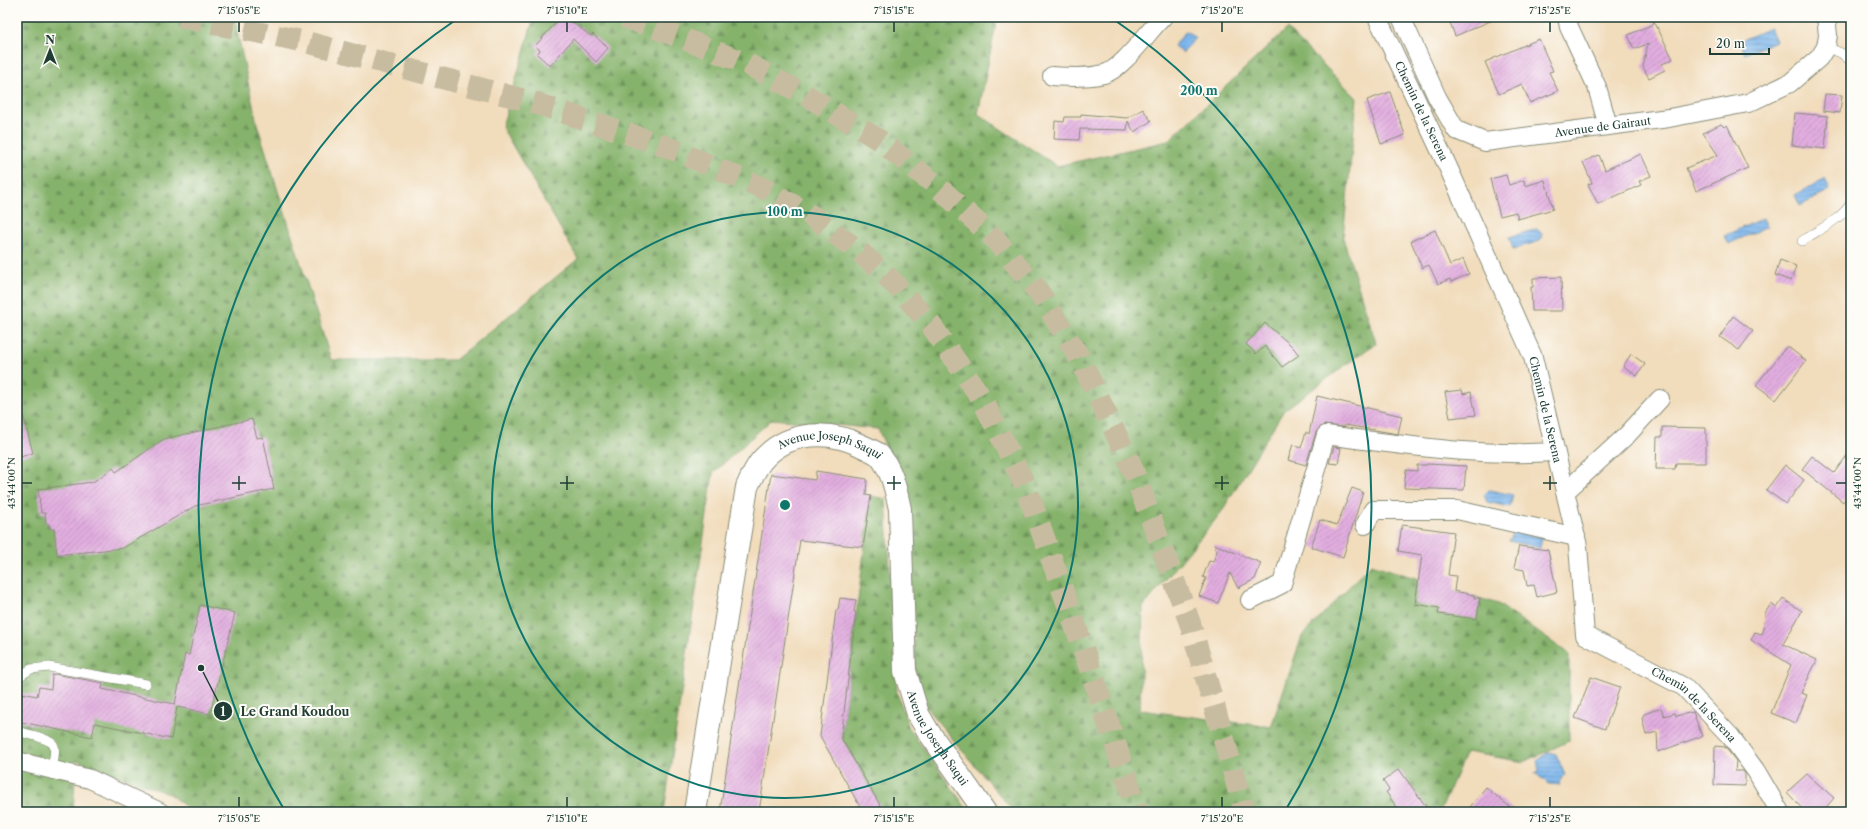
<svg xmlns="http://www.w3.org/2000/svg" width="1868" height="829" font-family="'Libre Caslon Text',serif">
<defs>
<pattern id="forest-firs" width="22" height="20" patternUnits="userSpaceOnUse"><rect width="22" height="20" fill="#86b36c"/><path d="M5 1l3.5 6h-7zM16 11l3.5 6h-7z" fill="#6d935a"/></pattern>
<pattern id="water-rules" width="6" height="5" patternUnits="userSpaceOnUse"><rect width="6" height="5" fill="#7cb5ec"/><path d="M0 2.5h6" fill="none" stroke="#6594c0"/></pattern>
<pattern id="building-hatch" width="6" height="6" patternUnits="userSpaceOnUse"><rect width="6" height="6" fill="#e2aee0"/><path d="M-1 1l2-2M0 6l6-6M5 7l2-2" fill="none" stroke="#b78fb6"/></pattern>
</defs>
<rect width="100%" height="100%" fill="#fdfcf7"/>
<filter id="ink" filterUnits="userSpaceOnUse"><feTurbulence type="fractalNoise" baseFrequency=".025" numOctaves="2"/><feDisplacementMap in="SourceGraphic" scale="8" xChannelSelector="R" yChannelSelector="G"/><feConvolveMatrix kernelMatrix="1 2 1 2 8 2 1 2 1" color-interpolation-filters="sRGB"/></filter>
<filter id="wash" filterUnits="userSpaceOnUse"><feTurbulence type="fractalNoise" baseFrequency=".012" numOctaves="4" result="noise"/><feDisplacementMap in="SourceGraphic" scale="16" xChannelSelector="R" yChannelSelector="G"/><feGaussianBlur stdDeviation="0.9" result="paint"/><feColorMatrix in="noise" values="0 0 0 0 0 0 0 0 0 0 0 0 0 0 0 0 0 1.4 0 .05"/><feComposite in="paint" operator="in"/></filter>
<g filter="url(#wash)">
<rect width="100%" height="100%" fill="#f1dcbb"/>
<!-- forest -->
<g fill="url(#forest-firs)" stroke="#527850">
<polygon points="17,17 234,17 257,124 331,360 455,360 578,259 502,127 534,17 986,17 996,24 978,114 1057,166 1168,141 1287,29 1357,98 1343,238 1376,343 1284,410 1220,514 1143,607 1140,710 1271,727 1302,636 1371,564 1498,604 1569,654 1569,741 1524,762 1466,752 1440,812 1014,812 917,697 906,492 878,429 772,419 713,473 664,812 193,812 169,794 76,760 73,812 17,812"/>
<polygon points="871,496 886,499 897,693 909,728 969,812 884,812 841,736"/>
</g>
<!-- water -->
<g fill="url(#water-rules)" stroke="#4e7990">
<polygon points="1770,28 1776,41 1745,54 1740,41"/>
<polygon points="1186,31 1195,38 1183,53 1174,46"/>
<polygon points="1825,179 1830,190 1800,206 1795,195"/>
<polygon points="1763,218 1767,227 1728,244 1724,236"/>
<polygon points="17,222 24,251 17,252"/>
<polygon points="1537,229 1542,234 1540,241 1513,249 1509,237"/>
<polygon points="1489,490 1513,495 1510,507 1487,502 1484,495"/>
<polygon points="1514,532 1542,537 1540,548 1509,541"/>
<polygon points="1549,752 1556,754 1565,775 1559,782 1560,785 1549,784 1535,773 1539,771 1537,760"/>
</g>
<g id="blocks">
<!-- building -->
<g fill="url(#building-hatch)">
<polygon points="561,17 565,17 591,36 593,34 608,48 596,62 573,39 550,66 537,54 540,50 535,46"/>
<polygon points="1448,17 1500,17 1455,36"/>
<polygon points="1654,21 1673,59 1662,64 1665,70 1649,78 1643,67 1648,44 1634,49 1628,35 1653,24"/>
<polygon points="1539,39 1553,71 1549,72 1558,91 1530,103 1522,84 1499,94 1485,62"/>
<polygon points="1390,92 1405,135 1381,144 1367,100"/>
<polygon points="1825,94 1842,95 1840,113 1823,111"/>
<polygon points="1143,109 1151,121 1134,132 1128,121 1127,130 1080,129 1079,140 1054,139 1055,121 1064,122 1065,117 1081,117 1081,114 1127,118"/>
<polygon points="1795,113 1828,116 1825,149 1792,145"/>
<polygon points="1721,124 1724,127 1727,125 1748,168 1696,191 1686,168 1718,155 1703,133"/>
<polygon points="1641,154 1651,176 1639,181 1641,185 1598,204 1588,184 1592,183 1583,162 1599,155 1605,170"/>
<polygon points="1506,175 1509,185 1524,180 1525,186 1545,180 1553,209 1518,219 1516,212 1500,216 1490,179"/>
<polygon points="1435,230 1450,265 1463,259 1469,274 1451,282 1450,279 1438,284 1429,265 1422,268 1411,241"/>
<polygon points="1780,260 1796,266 1791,281 1775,275"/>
<polygon points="1561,277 1562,311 1532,311 1531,287 1533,287 1533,278"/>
<polygon points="1733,316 1753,331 1739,350 1720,337"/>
<polygon points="1265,323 1292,346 1299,355 1282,367 1265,346 1256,354 1246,344"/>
<polygon points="1787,346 1806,361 1776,400 1756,385"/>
<polygon points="1631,354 1645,364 1637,376 1623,367"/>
<polygon points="1462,390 1463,394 1471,392 1476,415 1450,418 1445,392"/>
<polygon points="1317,396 1402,416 1398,434 1345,425 1344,427 1323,425 1316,432 1306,465 1288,460 1293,444 1301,448 1306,432 1309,434"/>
<polygon points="22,411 33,453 17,458 17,412"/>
<polygon points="252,419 257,438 263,437 274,489 195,506 123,548 57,555 54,529 50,529 49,524 46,524 45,513 41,513 38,489 93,482 113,468 116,472 164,439"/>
<polygon points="1662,427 1706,428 1706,463 1676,463 1675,469 1656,469 1657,437 1662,437"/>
<polygon points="1334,447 1341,448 1338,464 1329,463"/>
<polygon points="1851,450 1851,491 1843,502 1802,469 1812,456 1834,473"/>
<polygon points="1427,464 1466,466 1464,490 1404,488 1406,470 1417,471 1417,465 1427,465"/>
<polygon points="1785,465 1804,480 1786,504 1766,490"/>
<polygon points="816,471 867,479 866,495 871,496 863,547 800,540 759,812 720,812 771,474 815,480"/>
<polygon points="1352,488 1363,492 1343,557 1311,547 1320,520 1337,525"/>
<polygon points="1402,525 1454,532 1448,575 1456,576 1454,591 1474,595 1474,598 1480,598 1477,619 1438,614 1439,608 1415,604 1422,555 1398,551"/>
<polygon points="1214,544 1261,563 1255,579 1238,588 1230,573 1218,603 1199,596 1206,578 1203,577 1209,561 1213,562 1217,551"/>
<polygon points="1519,546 1548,550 1557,592 1537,597 1534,585 1527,586 1524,570 1514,568"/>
<polygon points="840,598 856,600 854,612 856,612 841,738 884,812 863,812 820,736 836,610 838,610"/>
<polygon points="1783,599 1802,611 1783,644 1817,660 1801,693 1807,695 1796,723 1771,713 1791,665 1751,640 1755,632 1762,634 1764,629 1765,613 1771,604 1777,608"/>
<polygon points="200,605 235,613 210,714 177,707 171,739 95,723 92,737 17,721 22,693 37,696 39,687 51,689 52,675 55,674 103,683 102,689 175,704 185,654 189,655"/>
<polygon points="1591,677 1620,687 1605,729 1575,718"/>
<polygon points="1661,708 1664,716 1675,713 1676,716 1693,712 1702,736 1658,752 1657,732 1646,735 1642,718 1644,714"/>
<polygon points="1715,746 1725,747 1736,761 1735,771 1743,771 1745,774 1745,786 1714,785"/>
<polygon points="1399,769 1430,812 1400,812 1386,792 1389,790 1383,781"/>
<polygon points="1807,774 1834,798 1822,812 1805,812 1787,792"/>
<polygon points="1486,787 1494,794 1516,812 1466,812"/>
</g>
</g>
</g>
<g filter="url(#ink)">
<use href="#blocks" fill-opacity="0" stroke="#888c78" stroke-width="1"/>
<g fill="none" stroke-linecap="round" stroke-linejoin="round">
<!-- motorway-tunnel -->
<g stroke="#c7bca0" stroke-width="22" stroke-dasharray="22 11" stroke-linecap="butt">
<polyline points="180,17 302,41 532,102 662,145 763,188 812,216 861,253 892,281 931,325 982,399 1026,487 1080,639 1138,812"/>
<polyline points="624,17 669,33 747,64 809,97 879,140 937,186 995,239 1038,291 1078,355 1131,465 1190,623 1245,812"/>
</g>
<defs>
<g id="service">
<polyline points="1826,47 1841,53 1851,61"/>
<path d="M1802,241C1818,230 1841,220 1851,203"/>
<polyline points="17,678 31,669 49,667 146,684"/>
<path d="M17,731C26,734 51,738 54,746C56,752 53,762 52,768"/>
</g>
<g id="minor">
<path id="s1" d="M1377,17L1448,167L1533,357L1578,546L1585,635L1684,687L1731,737L1756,771L1780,812"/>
<path id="s2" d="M1401,17L1437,97L1456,130L1485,142L1669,118L1748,103L1790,83L1819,58L1826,47L1828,35L1826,17"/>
<polyline points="1567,17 1569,27 1597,87 1608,126"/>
<path d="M1052,76C1069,77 1087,78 1104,74C1123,69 1148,31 1163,17"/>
<polyline points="1565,492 1628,434 1660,399"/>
<polyline points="1365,525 1373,510 1457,510 1576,537"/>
<path d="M1250,600L1282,584L1326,435C1402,445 1479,457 1555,452"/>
<polyline points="17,761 90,779 160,812"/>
</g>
<g id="tertiary">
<path id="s3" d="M695,812L747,487C752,476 757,464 766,456C791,431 830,430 860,445C866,448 874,451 879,455C892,469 896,491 900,509L905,671L918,714L928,731L985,812"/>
</g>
</defs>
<!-- service casing -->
<use href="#service" stroke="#888c78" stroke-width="10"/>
<!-- minor casing -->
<use href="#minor" stroke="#888c78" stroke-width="20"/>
<!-- tertiary casing -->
<use href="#tertiary" stroke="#888c78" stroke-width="24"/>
<!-- service -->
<use href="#service" stroke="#fff" stroke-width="9"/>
<!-- minor -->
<use href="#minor" stroke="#fff" stroke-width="18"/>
<!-- tertiary -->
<use href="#tertiary" stroke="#fff" stroke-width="22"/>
</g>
</g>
<!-- ticks -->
<path fill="none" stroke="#1f3d34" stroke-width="1.5" d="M239,22V32M567,22V32M894,22V32M1222,22V32M1550,22V32M239,476V490M567,476V490M894,476V490M1222,476V490M1550,476V490M22,483H32M232,483H246M560,483H574M887,483H901M1215,483H1229M1543,483H1557M1836,483H1846M239,797V807M567,797V807M894,797V807M1222,797V807M1550,797V807"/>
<!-- distance rings -->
<g fill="none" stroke="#0f766e" stroke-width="2">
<circle cx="785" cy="505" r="293"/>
<path d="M285 811A586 586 0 0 1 457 19M1113 19A586 586 0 0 1 1285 811"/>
</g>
<g text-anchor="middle" stroke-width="4" stroke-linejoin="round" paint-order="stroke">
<!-- street labels -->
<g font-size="11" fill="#1f3d34" stroke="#fdfcf7">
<text dy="4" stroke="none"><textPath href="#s1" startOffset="104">Chemin de la Serena</textPath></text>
<text dy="4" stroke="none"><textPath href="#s2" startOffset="276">Avenue de Gairaut</textPath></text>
<text dy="4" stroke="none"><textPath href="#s1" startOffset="428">Chemin de la Serena</textPath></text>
<text dy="4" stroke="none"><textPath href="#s3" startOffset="436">Avenue Joseph Saqui</textPath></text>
<text dy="4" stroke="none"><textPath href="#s1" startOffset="788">Chemin de la Serena</textPath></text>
<text dy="4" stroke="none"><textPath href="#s3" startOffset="784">Avenue Joseph Saqui</textPath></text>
</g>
</g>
<circle cx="785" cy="505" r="6" fill="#0f766e" stroke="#fdfcf7" stroke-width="2"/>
<g font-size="12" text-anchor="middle" font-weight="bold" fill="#0f766e" stroke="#fdfcf7" stroke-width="4" stroke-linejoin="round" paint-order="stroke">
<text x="1199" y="95">200 m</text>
<text x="785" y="216">100 m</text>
</g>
<!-- callouts -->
<path fill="none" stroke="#1f3d34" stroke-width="1.5" d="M201 668L223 711"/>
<g fill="#1f3d34" stroke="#fdfcf7" stroke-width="1.5">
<circle cx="201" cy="668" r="4"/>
<circle cx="223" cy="711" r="10"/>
</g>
<g font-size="12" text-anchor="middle" font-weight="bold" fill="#fff">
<text x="223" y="716">1</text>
</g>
<g font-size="12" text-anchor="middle" font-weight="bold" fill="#1f3d34" stroke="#fdfcf7" stroke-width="4" stroke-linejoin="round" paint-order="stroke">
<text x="295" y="716">Le Grand Koudou</text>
</g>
<!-- margin -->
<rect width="1868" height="829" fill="none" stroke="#fdfcf7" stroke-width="44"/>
<!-- north arrow -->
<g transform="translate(50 50)" stroke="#fdfcf7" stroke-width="3" paint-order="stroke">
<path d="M0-3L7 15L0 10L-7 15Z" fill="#1f3d34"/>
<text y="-6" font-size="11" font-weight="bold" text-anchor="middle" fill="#1f3d34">N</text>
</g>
<!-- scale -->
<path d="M1710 48v6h59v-6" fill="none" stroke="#1f3d34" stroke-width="2"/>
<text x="1716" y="48" font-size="12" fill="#1f3d34" stroke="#fdfcf7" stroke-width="3" paint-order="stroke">20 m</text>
<rect x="22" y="22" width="1824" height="785" fill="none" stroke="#1f3d34" stroke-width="1.5"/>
<g font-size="10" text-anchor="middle" fill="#1f3d34">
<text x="239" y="14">7°15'05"E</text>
<text x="567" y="14">7°15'10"E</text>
<text x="894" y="14">7°15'15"E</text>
<text x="1222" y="14">7°15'20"E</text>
<text x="1550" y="14">7°15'25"E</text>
<text transform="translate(11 483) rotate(-90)" y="4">43°44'00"N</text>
<text transform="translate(1857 483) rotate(-90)" y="4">43°44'00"N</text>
<text x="239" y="822">7°15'05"E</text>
<text x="567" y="822">7°15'10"E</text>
<text x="894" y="822">7°15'15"E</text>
<text x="1222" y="822">7°15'20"E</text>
<text x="1550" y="822">7°15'25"E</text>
</g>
</svg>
